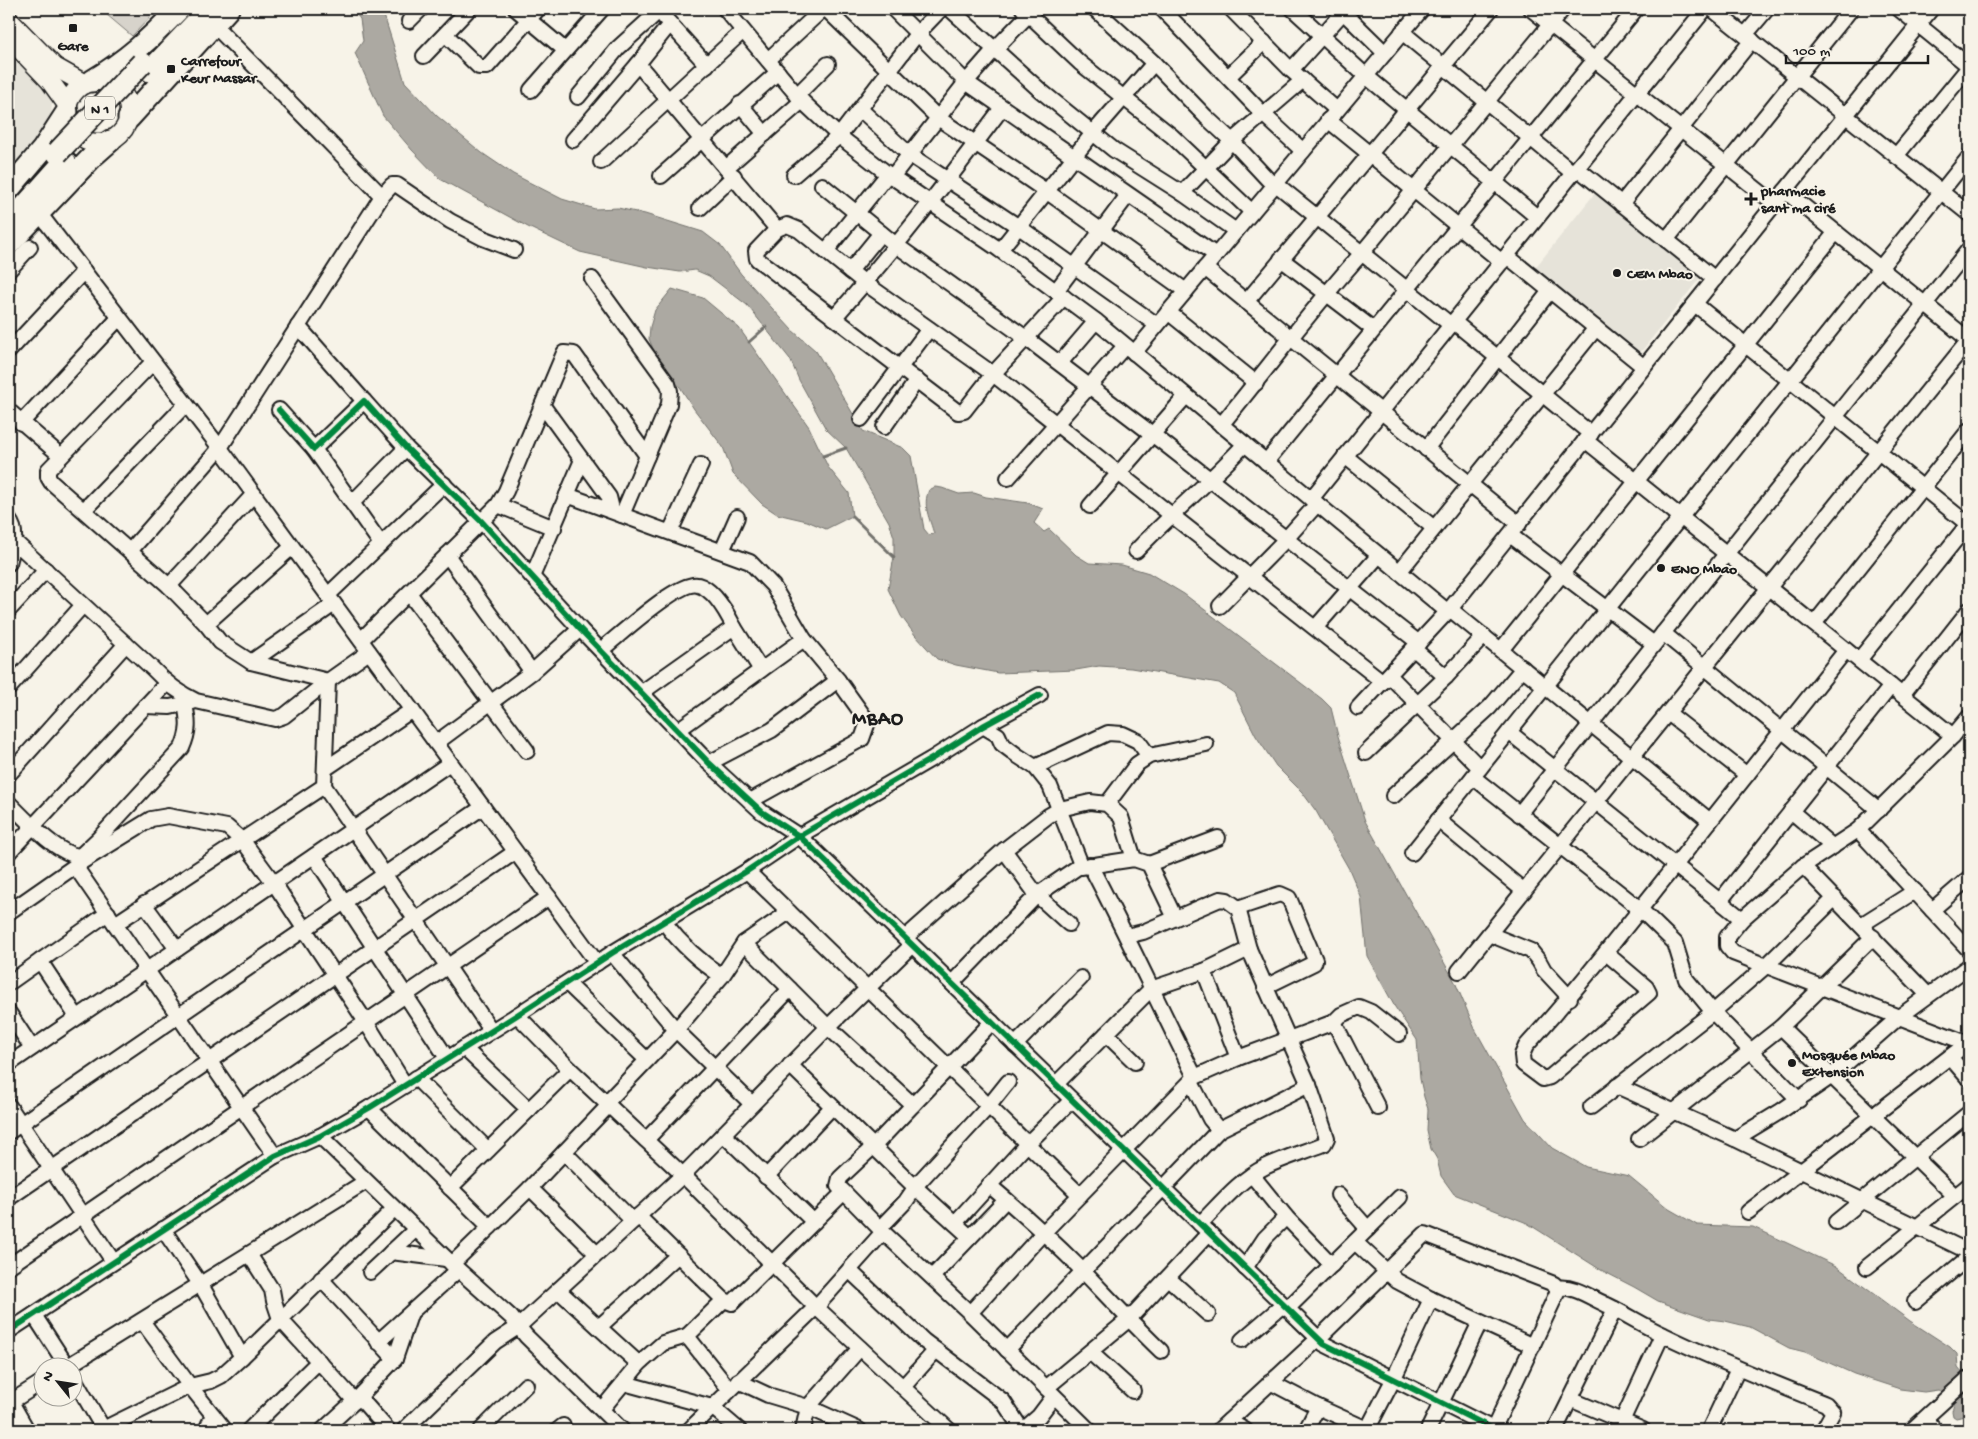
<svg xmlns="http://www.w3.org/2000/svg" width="1978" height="1439" font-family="'Gochi Hand',sans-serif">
<rect width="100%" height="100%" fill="#f7f3e8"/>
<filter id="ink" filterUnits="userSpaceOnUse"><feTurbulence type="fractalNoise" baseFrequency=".02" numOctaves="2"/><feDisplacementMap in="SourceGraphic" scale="10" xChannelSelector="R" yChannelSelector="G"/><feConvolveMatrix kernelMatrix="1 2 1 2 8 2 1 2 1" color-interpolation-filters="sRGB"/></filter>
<g filter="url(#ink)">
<!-- built -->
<g fill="#e6e3d9">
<polygon points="12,53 45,91 52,103 51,122 9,187 9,56"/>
<polygon points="1595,193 1700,278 1640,353 1535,268"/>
</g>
<!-- green -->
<polygon fill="#d7d3cb" stroke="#7a7874" points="100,9 158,9 132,36"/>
<!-- water -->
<g fill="#aca9a2" stroke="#72716c">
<path d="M352,9H382L405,82L437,116L482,153L513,174L562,199L595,209L618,208L645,214L703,232L720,245L741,274L792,330L816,351L863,431L903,448L911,456L924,529L929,535L934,534C930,519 922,505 929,490L935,487L942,488L959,494L974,493L986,497L1028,503L1043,509L1034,523L1044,532L1049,529L1076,555L1089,563L1122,565L1149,573L1184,594L1322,699L1331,708L1338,736L1365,821L1455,982L1475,1029L1525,1119L1552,1148L1586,1167L1629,1176L1669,1209L1697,1225L1753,1227L1836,1266L1910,1321L1950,1347L1957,1354L1958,1368L1969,1381V1415L1956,1418L1953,1416L1952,1411L1956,1398L1938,1390L1924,1392L1900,1389L1854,1374L1805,1352L1789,1348L1750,1327L1725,1321L1709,1319L1658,1301L1634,1287L1601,1270L1527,1223L1454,1194L1441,1176L1437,1159L1431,1149L1427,1131L1428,1109L1424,1097L1420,1079L1417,1040L1395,1007L1367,956L1361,897L1349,869L1316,811L1302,792L1276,766L1256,736L1234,693L1219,683L1131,668L1099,666L1076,670L998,673L956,665L937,659L915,635L901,616L888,589L894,557V537L889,522L846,448L826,429L799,380L790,359L747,305L709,276L695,270L680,272L647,267L580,252L528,227L440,179L412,150L383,116L355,53L363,41L360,19Z"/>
<polygon points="672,289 703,298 739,328 809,427 828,467 849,493 852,516 826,529 807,521 777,514 762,504 733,474 723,447 694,409 680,387 660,366 649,339 650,327 655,310"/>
</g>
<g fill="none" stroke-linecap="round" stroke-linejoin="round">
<!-- stream -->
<g stroke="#72716c" stroke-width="3">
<polyline points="749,342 766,327"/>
<polyline points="823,456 846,448"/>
<polyline points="852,516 894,557"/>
</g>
<defs>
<g id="minor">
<polyline points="516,9 565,50"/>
<polyline points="725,9 802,101 839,136 888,174 1000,250 1096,321 1448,612"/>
<polyline points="826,9 938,118 1046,191 1186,291"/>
<polyline points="893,9 966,82 1216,255"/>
<polyline points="950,9 1041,91 1114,150 1182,193 1236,231"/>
<polyline points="1023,9 1080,63 1172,136 1252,212"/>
<polyline points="1095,9 1154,63 1206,117 1232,141 1274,186"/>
<polyline points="1162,9 1263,114 1303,151"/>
<polyline points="1231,9 1291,70 1337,110"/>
<polyline points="1293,9 1366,76 1537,217"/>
<polyline points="1340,9 1385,53"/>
<polyline points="1531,9 1775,204"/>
<polyline points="1712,9 1969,214"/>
<polyline points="1899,9 1969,66"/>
<polyline points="664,17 707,65"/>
<polyline points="409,21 421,9"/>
<polyline points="214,25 382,196"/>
<polyline points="1402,32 1573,173"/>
<polyline points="446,35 479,67 487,67 538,9"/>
<polyline points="1745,35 1767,9"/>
<polyline points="424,56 469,9"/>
<polyline points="768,60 823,9"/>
<polyline points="638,64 777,229 787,225 799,230 865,283 993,374 1383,682"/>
<polyline points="1291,70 1346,9"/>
<polyline points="1228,77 1264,42"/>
<polyline points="531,90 602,9"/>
<polyline points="797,95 828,64"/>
<polyline points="578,97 618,48 661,9"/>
<polyline points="740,104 765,134"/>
<polyline points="860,109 910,155 1019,227 1157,325"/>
<polyline points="1328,120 1502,262"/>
<polyline points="573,140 638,64 670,24"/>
<polyline points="1896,156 1969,67"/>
<polyline points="601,162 743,31"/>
<polyline points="726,168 802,101"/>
<polyline points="1577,168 1715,279"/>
<polyline points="794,175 839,136 917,34 941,9"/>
<polyline points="661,176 778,72"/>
<polyline points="892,177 966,82 994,50 1034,9"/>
<polyline points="1276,184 1451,325"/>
<polyline points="822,185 896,245 1026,338 1152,434 1419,643"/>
<polyline points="1785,191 1969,340"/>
<polyline points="1182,193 1232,141 1303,80"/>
<polyline points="1621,204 1752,40"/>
<polyline points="700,208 734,176"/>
<polyline points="39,213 220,448 597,963"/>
<polyline points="777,229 756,251 757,259 958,412 964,411 993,374 1064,297"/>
<polyline points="1666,240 1851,9"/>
<polyline points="1000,250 1093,133 1154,63"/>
<polyline points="826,251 888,174"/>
<polyline points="1507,256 1644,367"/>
<polyline points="1281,259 1373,329"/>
<polyline points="1205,268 1519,524"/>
<polyline points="9,270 30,247"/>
<polyline points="850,271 881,233"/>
<polyline points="592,279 668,384 670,391 669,404 622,515"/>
<polyline points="1056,291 1128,195"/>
<polyline points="1246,302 1491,9"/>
<polyline points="1695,304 1969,525"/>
<polyline points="1168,312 1256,383"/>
<path d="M834,318C894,251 948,180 1002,108"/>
<polyline points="1454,322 1591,434"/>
<polyline points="298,326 364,401"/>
<polyline points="9,351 84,271"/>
<polyline points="1134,353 1422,9"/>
<polyline points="153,362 48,470 48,477 51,482 169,586 206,624"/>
<polyline points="1060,363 1096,321"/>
<polyline points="543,406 609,497 611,505 609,510"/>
<polyline points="279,410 314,449 364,401 406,448 482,522 580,629 709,763 762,812 799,836 810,846 1324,1344 1495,1430"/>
<polyline points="9,411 61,456"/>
<polyline points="861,419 929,329"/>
<polyline points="21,423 119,318"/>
<path d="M1221,425C1268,368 1312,308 1362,253L1563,9"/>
<polyline points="884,427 917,380"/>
<polyline points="1585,440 1953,736"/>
<polyline points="314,449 381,544"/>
<polyline points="1426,449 1550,291"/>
<polyline points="1345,456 1434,528"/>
<polyline points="1266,462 1636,9"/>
<polyline points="1008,478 1125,346"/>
<polyline points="567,495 750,562 773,586 804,639 838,680 868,722 862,739 750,801"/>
<polyline points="1311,499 1705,9"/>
<polyline points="352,503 406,448"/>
<polyline points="498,505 554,528"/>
<polyline points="1090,506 1186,396"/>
<polyline points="84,510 186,404"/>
<path d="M9,520C19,532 12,550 9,563"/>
<polyline points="670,532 701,465"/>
<polyline points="1510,535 1654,644"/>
<path d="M14,541L153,669C166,683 179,693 196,701L275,719L284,716L328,681L369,652"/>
<polyline points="292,547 206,624 220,642 251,662 328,681"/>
<polyline points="130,551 220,448 382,196 392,185 397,185 450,221 483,238 514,250"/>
<polyline points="722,551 737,517"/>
<path d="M1136,551C1171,514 1210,482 1245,444"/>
<polyline points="447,555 532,672"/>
<polyline points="1399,572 1596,328"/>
<polyline points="532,577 582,460"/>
<polyline points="169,586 254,494"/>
<polyline points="409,593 527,751"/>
<polyline points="328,595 444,484"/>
<polyline points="1220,606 1285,540 1317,504"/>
<polyline points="1450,609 1710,821"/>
<polyline points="9,610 46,570"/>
<polyline points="1814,624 1969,430"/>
<polyline points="734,627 761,670"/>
<polyline points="1316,627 1379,555"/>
<polyline points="1663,633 1879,810"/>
<polyline points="361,640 498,505 506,491 564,353 574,354 647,456"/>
<polyline points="1414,649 1446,677"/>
<path d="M601,650C618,637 678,580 698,585C714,589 727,613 734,627L641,693"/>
<polyline points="1501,650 1836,232"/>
<polyline points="1859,660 1969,523"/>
<polyline points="251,662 334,604"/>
<polyline points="1389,675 1480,768"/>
<polyline points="9,688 83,605"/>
<polyline points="1902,695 1969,610"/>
<polyline points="145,706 170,707 193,702"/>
<polyline points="1358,708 1450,609 1931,9"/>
<polyline points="1668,713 1747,775"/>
<polyline points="1969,717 1953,736 1858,830 1803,866 1742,919 1727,937 1727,946 1733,953 1969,1044"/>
<polyline points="678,730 804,639"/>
<polyline points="1509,732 1742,919"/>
<polyline points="436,743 532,672 580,629"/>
<polyline points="1366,753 1446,677 1484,636"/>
<polyline points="709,763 772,730 838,680"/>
<polyline points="1035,767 1108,733 1123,734 1138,741 1149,756"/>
<polyline points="325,769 412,710"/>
<polyline points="9,774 126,644"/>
<polyline points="1473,777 1640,909 1675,943 1686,979 1713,1012 1799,1100"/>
<polyline points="324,786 491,1030"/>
<polyline points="1393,796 1490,707 1523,668"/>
<path d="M9,803C25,819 58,855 80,856L99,838L182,748C189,732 189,722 185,705"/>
<polyline points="1107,804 1137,764 1149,756 1206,744"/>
<polyline points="1791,811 1833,847"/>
<polyline points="1519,814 1969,249"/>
<polyline points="1438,820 1524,891"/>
<polyline points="1858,830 1969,950"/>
<polyline points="1004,850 1037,895 1069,924"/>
<polyline points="9,852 167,683"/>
<polyline points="1412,853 1969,157"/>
<polyline points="314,856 447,1058"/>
<polyline points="1149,864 1218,838"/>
<path d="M1090,865C1127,935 1160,1007 1195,1077"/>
<polyline points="75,866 275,1156"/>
<polyline points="1803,866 1928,995"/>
<polyline points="1081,867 1134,859 1149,864 1175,918"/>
<polyline points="747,871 1080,1195"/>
<polyline points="1720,901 1891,686"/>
<polyline points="144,904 177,949"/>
<polyline points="1238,908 1280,894 1289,898 1315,960 1314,963 1265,987"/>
<polyline points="1932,910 1969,878"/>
<polyline points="9,912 75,866 151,819 168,816 227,827 243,841 274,883 366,1022 405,1085"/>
<path d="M664,922C680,943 700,962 722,976"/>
<polyline points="115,924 324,786 328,681"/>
<polyline points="1861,925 1915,891"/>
<polyline points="1489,934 1531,951 1539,961 1544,970 1570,998"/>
<path d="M1127,936L1143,932L1220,899L1227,900L1238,908L1249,949L1309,1085L1327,1138L1324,1144C1304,1152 1283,1158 1265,1167C1239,1180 1220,1204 1200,1224"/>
<polyline points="905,938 1004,850 1048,816 1060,809 1090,802 1107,804 1121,817 1134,859"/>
<polyline points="744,943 828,1027 913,1105"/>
<polyline points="612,953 676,1030 752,1104"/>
<path d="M1606,953L1646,987L1649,993L1550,1077L1543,1079L1523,1064L1522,1055L1526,1046C1576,991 1622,932 1669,873C1728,799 1787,725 1846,650"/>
<polyline points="40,961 77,1017"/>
<polyline points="1204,971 1238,1058"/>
<polyline points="1459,971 1969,340"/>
<polyline points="9,983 108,913"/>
<polyline points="567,983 647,1060"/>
<polyline points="952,983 1037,895 1078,867 1080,862 1050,786 1035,767 1018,756 1002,744 998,735 983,726"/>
<polyline points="9,1013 32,1048"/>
<polyline points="517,1015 570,1069 683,1175 816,1307 949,1430"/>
<polyline points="992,1022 874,1146 840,1178 838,1186 883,1232 970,1313 1089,1430"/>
<polyline points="1334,1022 1378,1108"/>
<polyline points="1781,1027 1955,1196"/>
<polyline points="1106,1034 1135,1062"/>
<polyline points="1015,1045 1081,978"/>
<polyline points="464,1048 529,1110"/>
<polyline points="1950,1057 1969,1079"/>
<polyline points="9,1064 450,763"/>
<polyline points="790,1065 915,1187 970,1237"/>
<polyline points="416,1078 488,1150"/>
<polyline points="1191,1082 1210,1119 1219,1130"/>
<polyline points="1056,1084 1151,989 1204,971 1249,949"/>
<polyline points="1617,1086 1735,1139 1969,1252"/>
<polyline points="606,1103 676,1030 722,976 744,943 789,912"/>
<polyline points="9,1106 113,1261"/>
<polyline points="1591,1107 1713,1012 1766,966 1835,898"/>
<polyline points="369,1108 490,1227"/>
<polyline points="9,1132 483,807"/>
<polyline points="723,1134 814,1222"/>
<polyline points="320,1136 452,1264 511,1317 526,1336 622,1430"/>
<polyline points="1639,1139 1781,1027 1873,937"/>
<polyline points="1735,1139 1781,1111 1832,1076 1899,1017 1969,966"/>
<polyline points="646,1140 790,989"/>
<polyline points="564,1152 633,1221"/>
<polyline points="1252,1175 1286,1217 1332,1265"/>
<polyline points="766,1177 832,1107"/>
<path d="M989,1185C1021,1212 1051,1239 1080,1268C1107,1296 1133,1324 1161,1351"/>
<polyline points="450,1188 570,1069"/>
<polyline points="530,1188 597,1254"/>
<polyline points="1338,1195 1368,1229"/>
<polyline points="9,1198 515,852"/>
<polyline points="1748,1212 1969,1042"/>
<polyline points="638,1216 724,1300 732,1303 844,1192"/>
<polyline points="1836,1222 1969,1113"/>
<polyline points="955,1223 1027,1144 1072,1100"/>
<polyline points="880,1228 906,1201 919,1182 988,1107 1008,1082"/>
<polyline points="163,1229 201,1285 242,1357"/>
<polyline points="1355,1242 1397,1281 1431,1299 1533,1346"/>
<polyline points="391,1252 446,1259"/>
<polyline points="249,1254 272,1290 274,1301 280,1319 355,1401"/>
<polyline points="452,1264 530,1188 609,1105"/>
<polyline points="9,1266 549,897"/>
<polyline points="1867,1267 1969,1185"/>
<polyline points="1245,1268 1265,1238 1286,1217"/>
<polyline points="849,1270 924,1341 1003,1401 1022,1430"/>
<polyline points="370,1272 416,1229"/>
<polyline points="932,1277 1006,1200"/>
<polyline points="1168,1278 1208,1314"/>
<polyline points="321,1279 395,1359"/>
<path d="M1557,1288C1574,1285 1591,1298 1607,1305C1626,1314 1644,1326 1664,1335C1717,1361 1771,1382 1826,1404L1833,1412L1823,1430"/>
<polyline points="558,1290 639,1364"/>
<polyline points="1915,1302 1969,1257"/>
<polyline points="1287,1309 1400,1197"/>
<polyline points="970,1313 1043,1233 1195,1077 1238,1058 1334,1022 1341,1015 1359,1007 1371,1012 1399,1034"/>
<polyline points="34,1315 67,1366"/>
<polyline points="142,1321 190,1386 225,1430"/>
<polyline points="599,1327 678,1255"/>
<polyline points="9,1331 275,1156 320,1136 369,1108 517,1015 612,953 747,871 799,836 933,758 983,726 1040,695"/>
<polyline points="687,1336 724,1300"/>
<polyline points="1242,1340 1283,1305"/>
<polyline points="378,1342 458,1270"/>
<polyline points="1007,1350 1219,1130 1309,1085"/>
<polyline points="1090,1352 1133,1391"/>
<polyline points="68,1366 365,1182"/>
<polyline points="72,1375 104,1430"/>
<polyline points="738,1381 768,1395 808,1407 859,1430"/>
<polyline points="1270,1382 1318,1407 1369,1430"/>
<polyline points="624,1383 712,1407 739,1430"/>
<polyline points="903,1387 936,1350"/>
<polyline points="1046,1388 1128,1320 1209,1233"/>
<polyline points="359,1397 388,1430"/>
<polyline points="1570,1399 1643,1430"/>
<polyline points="11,1402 27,1430"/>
<polyline points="9,1403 42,1382"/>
<polyline points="602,1409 639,1364 663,1343 687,1336 729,1389"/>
<polyline points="1925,1419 1936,1430"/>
<polyline points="1229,1421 1245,1430"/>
<polyline points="1622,1421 1662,1335"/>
<polyline points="103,1429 190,1386 211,1381 221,1376 242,1357 394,1209"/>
<polyline points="206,1430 213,1415"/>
<polyline points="249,1430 319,1361"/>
<polyline points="323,1430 359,1397 395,1359 410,1315"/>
<polyline points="404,1430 495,1342 518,1327 683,1175 828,1027 912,945"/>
<polyline points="481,1430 526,1385"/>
<polyline points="558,1430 563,1426"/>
<polyline points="689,1430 816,1307 883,1232"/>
<polyline points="803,1430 808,1407 860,1348"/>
<polyline points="1023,1430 1039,1416 1054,1396"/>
<polyline points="1219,1430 1318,1339 1425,1234 1554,1284 1557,1288"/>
<polyline points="1306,1430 1318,1407"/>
<polyline points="1367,1430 1393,1380 1431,1299"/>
<polyline points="1428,1430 1480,1322"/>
<polyline points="1493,1430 1557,1293 1557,1288"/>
<polyline points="1555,1430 1615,1309"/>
<polyline points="1709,1430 1738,1369"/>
<polyline points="1912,1430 1969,1378"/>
</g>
<g id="major">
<polyline points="9,20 55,67 85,84"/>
<polyline points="9,38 50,81 68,106"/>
<circle cx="98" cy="112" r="31"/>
</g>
<g id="highway">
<polyline points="150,71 209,9"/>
<path d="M92,81C127,60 151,38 179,9"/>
<polyline points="129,118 228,9"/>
<polyline points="9,189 43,149 67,112"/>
<polyline points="9,224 65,161"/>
<polyline points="9,244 93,156 110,141"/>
</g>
</defs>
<!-- minor casing -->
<use href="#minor" stroke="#1c1c1c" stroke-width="18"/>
<!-- major casing -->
<use href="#major" stroke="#1c1c1c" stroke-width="21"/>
<!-- highway casing -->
<use href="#highway" stroke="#1c1c1c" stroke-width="25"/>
<!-- minor -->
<use href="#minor" stroke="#f7f3e8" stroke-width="14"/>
<!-- major -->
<use href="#major" stroke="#f7f3e8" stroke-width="18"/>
<!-- highway -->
<use href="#highway" stroke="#f7f3e8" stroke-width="21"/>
<defs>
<polyline id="highway-bridge" points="57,153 142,63"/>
</defs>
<!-- highway-bridge casing -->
<use href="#highway-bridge" stroke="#1c1c1c" stroke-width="25" stroke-linecap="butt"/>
<!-- highway-bridge -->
<use href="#highway-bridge" stroke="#f7f3e8" stroke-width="21"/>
<defs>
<g id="cycleway">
<polyline points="279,410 314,449 364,401 406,448 482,522 580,629 709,763 762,812 799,836 810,846 1324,1344 1495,1430"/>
<polyline points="9,1331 275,1156 320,1136 369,1108 517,1015 612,953 747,871 799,836 933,758 983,726 1040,695"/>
</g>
</defs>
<!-- cycleway casing -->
<use href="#cycleway" stroke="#f7f3e8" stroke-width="9"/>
<!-- cycleway -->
<use href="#cycleway" stroke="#00873e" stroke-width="6"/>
</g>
</g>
<!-- markers -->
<g fill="#1c1c1c" stroke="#f7f3e8" stroke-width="2">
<rect x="68" y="23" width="10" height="10" rx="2.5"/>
<rect x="166" y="64" width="10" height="10" rx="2.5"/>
<path d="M1748.5 191.5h5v5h5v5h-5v5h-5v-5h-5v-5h5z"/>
<circle cx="1617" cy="273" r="5"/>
<circle cx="1661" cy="568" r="5"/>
<circle cx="1792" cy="1063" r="5"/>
</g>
<g text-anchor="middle" stroke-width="4" stroke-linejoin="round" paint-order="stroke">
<!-- shield labels -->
<rect fill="#f7f3e8" stroke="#5e5c59" stroke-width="1" x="85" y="96.5" width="30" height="23" rx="4"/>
<g font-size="14" font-weight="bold" fill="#1c1c1c">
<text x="100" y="113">N 1</text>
</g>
<!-- poi labels -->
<g font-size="15" font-weight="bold" fill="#1c1c1c" stroke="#f7f3e8" text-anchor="start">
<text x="73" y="50" text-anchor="middle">Gare</text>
<text x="181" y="65">Carrefour<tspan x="181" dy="17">Keur Massar</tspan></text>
<text x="1761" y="195">pharmacie<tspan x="1761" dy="17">sant ma ciré</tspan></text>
<text x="1627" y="278">CEM Mbao</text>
<text x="1671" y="573">ENO Mbao</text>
<text x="1802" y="1059">Mosquée Mbao<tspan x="1802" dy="17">Extension</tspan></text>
</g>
<!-- district labels -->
<g font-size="20" font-weight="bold" letter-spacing="1" fill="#1c1c1c" stroke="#f7f3e8">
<text x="878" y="724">MBAO</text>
</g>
</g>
<!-- margin -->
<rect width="1978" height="1439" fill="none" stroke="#f7f3e8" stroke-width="30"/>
<rect x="15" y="15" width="1948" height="1409" fill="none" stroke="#1c1c1c" stroke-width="2" filter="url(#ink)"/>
<!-- north arrow -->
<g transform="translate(58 1382) rotate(300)"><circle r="24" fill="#f7f3e8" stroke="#9f9d96"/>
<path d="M0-4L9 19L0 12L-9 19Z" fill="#1c1c1c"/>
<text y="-8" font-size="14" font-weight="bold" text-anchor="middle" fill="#1c1c1c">N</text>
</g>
<!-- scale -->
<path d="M1786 55v8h142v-8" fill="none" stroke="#1c1c1c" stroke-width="2.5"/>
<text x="1793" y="55" font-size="15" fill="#1c1c1c" stroke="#f7f3e8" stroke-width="4" paint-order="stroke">100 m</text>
</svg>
